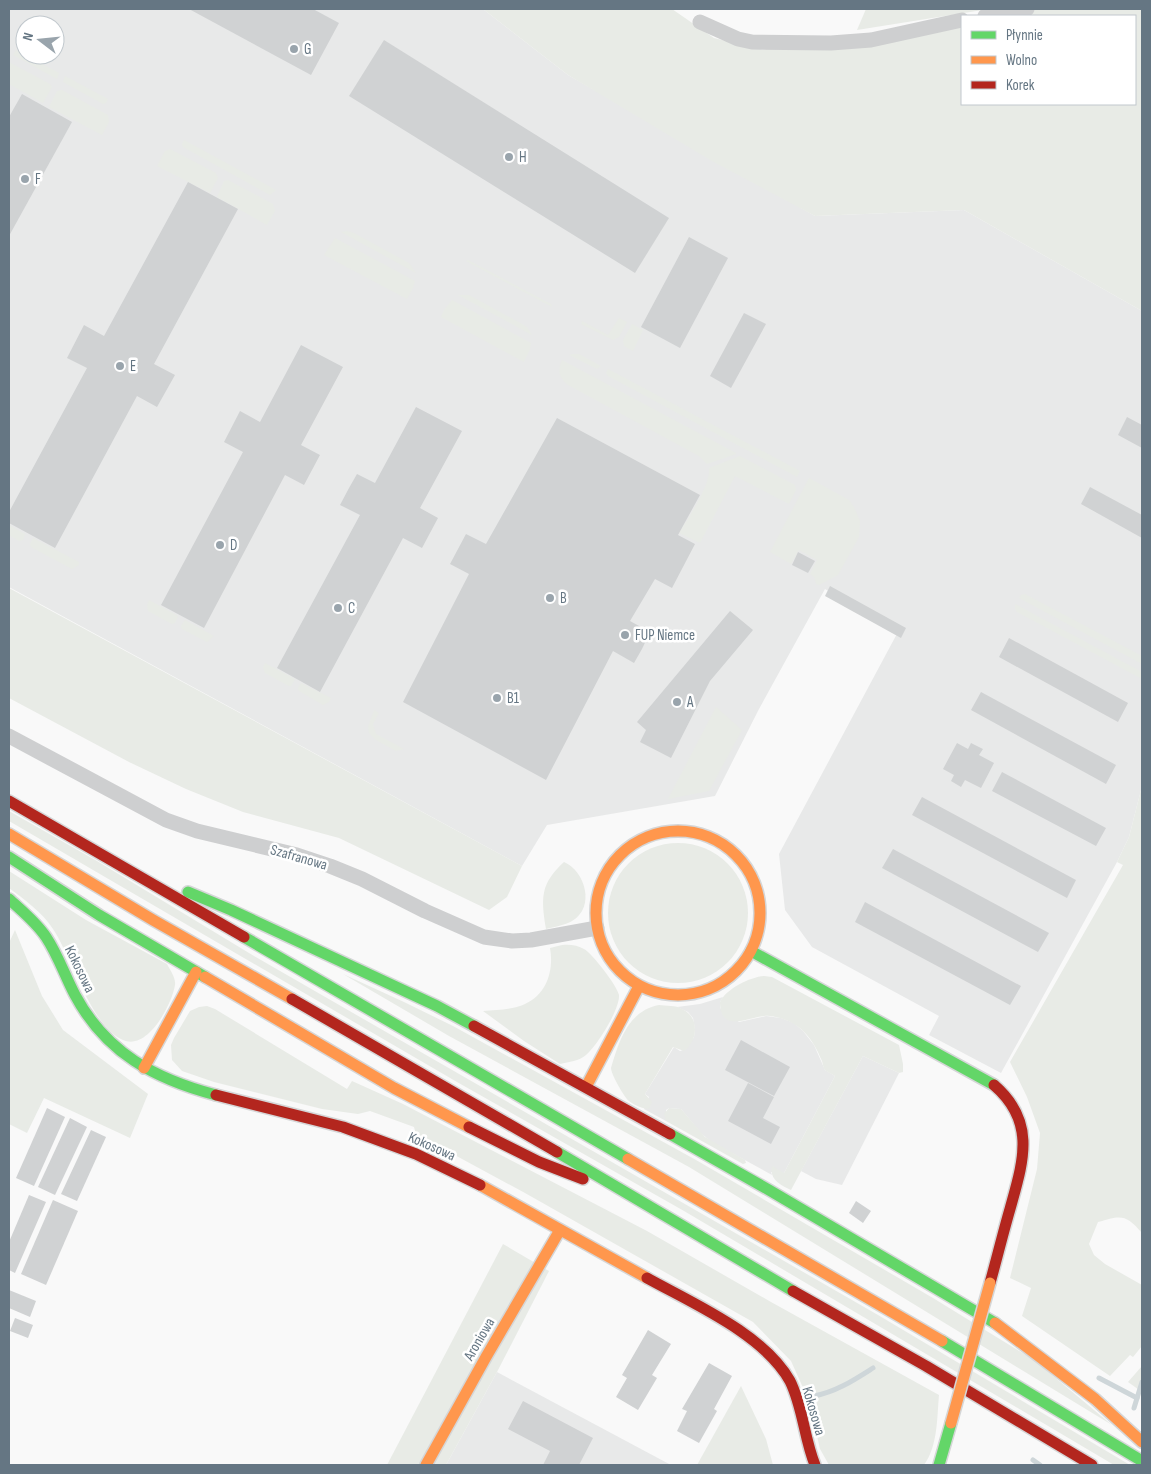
<svg xmlns="http://www.w3.org/2000/svg" width="1151" height="1474" font-family="'Sofia Sans Condensed',sans-serif">
<rect width="100%" height="100%" fill="#f9f9f9"/>
<!-- built -->
<g fill="#e8e9e9" fill-rule="evenodd">
<path d="M9,9H483L568,75L815,216L964,210L1142,311V786L1129,837L1117,862L1001,1073L929,1035L939,1016L812,947L785,910L779,854L899,630L825,589L759,709L715,796L547,825L522,866L9,587ZM25,25H55V55H25Z"/>
<polygon points="723,997 720,1002 720,1008 739,1022 766,1016 781,1018 794,1023 803,1031 814,1045 825,1070 835,1076 784,1173 771,1172 772,1175 710,1141 701,1133 681,1109 669,1108 666,1110 666,1121 644,1109 649,1097 645,1094 674,1047 680,1051 686,1049 694,1037 695,1029 693,1018 688,1012 677,1007 700,1004"/>
<polygon points="863,1056 899,1073 842,1185 816,1179 801,1171"/>
<polygon points="497,1372 671,1465 446,1465"/>
</g>
<!-- green -->
<g fill="#e8ebe6">
<polygon points="483,9 672,9 714,38 764,50 780,43 831,43 962,20 962,104 1135,104 1135,16 985,16 1027,9 1142,9 1142,311 964,210 815,216 712,161 568,75"/>
<polygon points="866,9 989,9 857,30"/>
<polygon points="16,50 59,73 57,79 13,55"/>
<polygon points="9,62 50,84 52,87 43,103 9,84"/>
<polygon points="65,76 108,99 106,103 103,104 63,82"/>
<polygon points="62,90 108,115 109,122 102,135 49,107 57,91"/>
<polygon points="184,140 276,190 270,195 183,147 182,144"/>
<polygon points="170,149 216,173 218,178 210,193 157,166 165,151"/>
<polygon points="228,180 273,204 275,211 267,225 217,197 224,181"/>
<polygon points="347,231 354,233 409,263 416,273 341,232"/>
<polygon points="335,238 415,281 413,288 407,299 324,255"/>
<polygon points="468,260 551,304 552,307 466,261"/>
<polygon points="458,295 469,295 522,324 527,327 532,335"/>
<polygon points="452,300 531,343 530,349 524,362 441,317 444,310"/>
<polygon points="619,318 627,322 619,337 613,340 581,324 582,321 608,335"/>
<polygon points="632,324 643,330 633,351 624,346 623,340"/>
<polygon points="573,354 579,354 601,366 597,369 569,355"/>
<path d="M562,360L736,453V454L707,464L699,456L568,385C559,378 557,370 562,360Z"/>
<polygon points="608,369 800,471 797,477 608,376 606,373"/>
<path d="M740,456L795,485L796,490L789,504L735,476L700,543L679,533C688,518 711,485 709,468Z"/>
<polygon points="809,478 849,500 854,507 860,521 859,537 838,575 819,585 816,584 814,577 810,574 817,560 799,550 791,564 770,552"/>
<polygon points="9,525 25,534 23,540 19,541 9,535"/>
<polygon points="33,538 79,562 79,565 72,569 31,547 30,544"/>
<polygon points="9,588 522,866 507,897 489,910 339,838 243,812 186,789 129,762 9,698"/>
<polygon points="1025,594 1142,656 1142,664 1019,598 1021,595"/>
<polygon points="149,600 178,616 175,623 172,624 148,611 147,605"/>
<polygon points="1015,604 1142,672 1142,679 1017,612 1015,609"/>
<polygon points="185,620 214,636 207,642 182,629 181,626"/>
<polygon points="265,663 295,679 291,686 289,686 265,673 263,667"/>
<polygon points="301,683 331,698 329,702 323,705 299,691 298,688"/>
<polygon points="716,707 742,730 709,791 668,799"/>
<polygon points="374,710 379,713 373,724 376,734 404,749 396,751 376,740 369,733 368,727"/>
<path d="M1142,786V1233C1126,1214 1121,1215 1098,1222L1089,1244L1094,1255L1105,1264L1142,1285V1346L1133,1357L1130,1355L1110,1376L1022,1316L1031,1288L1010,1278L1037,1169L1040,1133L1027,1097L1010,1062L1123,865L1117,862L1129,837Z"/>
<polygon points="9,811 97,861 254,956 878,1315 1130,1465 1114,1465 684,1211 457,1082 9,821"/>
<circle cx="678" cy="913" r="70"/>
<path d="M564,862C585,871 596,907 572,921C565,925 554,927 546,929C541,898 540,884 564,862Z"/>
<path d="M9,871L86,920L167,964C170,970 176,978 175,985C172,1004 148,1051 123,1040C91,1027 72,957 53,929C42,912 25,900 9,888Z"/>
<polygon points="15,930 42,996 63,1030 148,1094 130,1138 44,1098 27,1133 9,1124 9,943"/>
<path d="M562,945C569,944 578,945 584,949C592,953 618,987 619,995C620,1009 597,1046 586,1055C579,1061 569,1062 560,1064L524,1041L483,1011C497,1010 512,1010 525,1004C547,994 554,970 550,948Z"/>
<polygon points="343,974 404,1002 453,1026 696,1160 933,1298 1034,1360 1112,1425 689,1167 449,1036"/>
<path d="M764,976L772,977L899,1045L903,1064V1072L899,1073L863,1056L791,1190C780,1185 769,1179 772,1166L784,1173L835,1076C832,1074 827,1072 825,1070C823,1068 823,1062 821,1059C814,1041 802,1025 783,1019C777,1017 770,1015 764,1016C746,1018 720,1033 720,1002C726,989 750,977 764,976Z"/>
<path d="M659,1005C666,1006 676,1005 682,1009C700,1017 698,1041 684,1051L673,1047L645,1094L652,1102L649,1109C643,1109 634,1105 629,1101C624,1097 611,1074 611,1068C619,1041 628,1011 659,1005Z"/>
<path d="M207,1006L215,1009L347,1089L352,1081L403,1104L647,1231L771,1302L939,1395C937,1417 938,1446 924,1465H829L820,1449L809,1401L791,1361L753,1322L525,1193L416,1134L414,1127L370,1111L358,1114L322,1109L214,1082L182,1071L172,1060L171,1045L174,1038L190,1011L199,1007Z"/>
<polygon points="669,1108 681,1109 705,1137 745,1160 746,1163 743,1164 666,1121 664,1114"/>
<polygon points="503,1244 549,1271 497,1372 446,1465 387,1465"/>
<polygon points="1142,1366 1142,1392 1128,1382"/>
<polygon points="741,1386 766,1439 773,1465 697,1465"/>
</g>
<g fill="none" stroke-linecap="round" stroke-linejoin="round">
<!-- stream -->
<g stroke="#ced6d9" stroke-width="5">
<polyline points="1099,1378 1137,1398"/>
<path d="M814,1396C836,1392 854,1380 873,1368"/>
<polyline points="1134,1408 1142,1382"/>
<polyline points="1033,1460 1040,1465"/>
</g>
</g>
<!-- building -->
<g fill="#d0d2d3">
<polygon points="189,9 313,9 339,23 311,75"/>
<polygon points="384,40 669,218 635,273 349,96"/>
<polygon points="22,94 72,122 9,236 9,117"/>
<polygon points="188,182 238,209 154,364 175,375 157,407 137,396 55,548 9,523 9,512 87,368 67,358 84,325 104,336"/>
<polygon points="689,237 728,258 680,348 641,327"/>
<polygon points="744,313 766,324 731,388 710,376"/>
<polygon points="301,345 343,367 301,445 320,455 304,485 285,475 204,628 161,605 243,452 224,442 240,411 260,422"/>
<polygon points="416,407 462,431 420,508 438,518 422,548 403,538 320,692 277,668 360,515 340,505 349,488 357,474 375,483"/>
<polygon points="1127,417 1142,425 1142,448 1118,435"/>
<polygon points="557,418 700,495 678,535 695,544 672,588 655,579 630,621 650,632 642,649 634,663 613,651 546,780 403,702 469,574 450,564 466,534 486,544"/>
<polygon points="1090,487 1142,515 1142,538 1081,504"/>
<polygon points="798,552 815,561 808,573 792,565"/>
<polygon points="830,586 906,628 901,638 825,596"/>
<polygon points="730,611 753,630 710,681 671,758 640,742 646,730 637,722"/>
<polygon points="1009,638 1128,703 1118,722 999,657"/>
<polygon points="981,692 1116,765 1106,784 971,710"/>
<polygon points="957,743 968,749 971,743 983,749 979,755 994,763 981,788 965,780 961,787 951,781 954,775 943,769"/>
<polygon points="1002,772 1106,828 1096,846 992,791"/>
<polygon points="922,797 1076,880 1067,898 912,815"/>
<polygon points="893,849 1049,933 1038,952 882,868"/>
<polygon points="865,902 1021,986 1010,1005 855,922"/>
<polygon points="741,1040 790,1067 774,1096 725,1070"/>
<polygon points="748,1083 774,1097 763,1118 780,1127 771,1144 728,1121"/>
<polygon points="47,1108 65,1117 34,1186 16,1178"/>
<polygon points="70,1118 87,1127 55,1195 38,1187"/>
<polygon points="91,1130 106,1137 77,1201 61,1194"/>
<polygon points="29,1195 46,1202 15,1273 9,1270 9,1242"/>
<polygon points="53,1200 78,1211 46,1285 21,1274"/>
<polygon points="856,1201 871,1211 863,1223 849,1213"/>
<polygon points="9,1290 36,1301 30,1317 9,1308"/>
<polygon points="15,1318 33,1325 28,1338 10,1331"/>
<polygon points="648,1330 671,1344 652,1375 657,1378 638,1410 616,1397 627,1378 622,1375"/>
<polygon points="709,1363 732,1376 714,1409 717,1411 699,1443 677,1431 687,1411 682,1409"/>
<polygon points="523,1401 593,1438 579,1465 543,1465 550,1451 508,1429"/>
</g>
<g fill="none" stroke-linecap="round" stroke-linejoin="round">
<defs>
<g id="fast">
<polyline points="9,857 99,915 205,977"/>
<polyline points="188,892 231,910 437,1006 474,1026"/>
<path d="M9,899C22,911 36,922 46,937C58,955 65,976 75,995C106,1053 155,1079 216,1095"/>
<polyline points="244,937 628,1159"/>
<polyline points="751,951 994,1085"/>
<polyline points="670,1134 769,1190 995,1323"/>
<polyline points="557,1152 793,1291"/>
<polyline points="942,1341 1142,1461"/>
<polyline points="939,1465 951,1423"/>
</g>
<g id="slow">
<circle cx="678" cy="913" r="82"/>
<polyline points="9,834 153,920 292,999"/>
<polyline points="205,977 394,1088 469,1127"/>
<polyline points="144,1068 196,972"/>
<polyline points="586,1087 639,986"/>
<polyline points="628,1159 942,1341"/>
<polyline points="480,1185 647,1278"/>
<polyline points="995,1323 1095,1399 1142,1442"/>
<polyline points="426,1465 486,1357 560,1230"/>
</g>
<g id="jam">
<polyline points="9,801 244,937"/>
<polyline points="292,999 557,1152"/>
<polyline points="474,1026 670,1134"/>
<polyline points="216,1095 343,1127 416,1154 480,1185"/>
<polyline points="469,1127 539,1162 583,1179"/>
<path d="M647,1278C692,1303 764,1334 790,1381C803,1407 804,1438 815,1465"/>
<path d="M990,1283C997,1258 1003,1233 1010,1209C1023,1162 1037,1122 994,1085"/>
<polyline points="793,1291 926,1366 1092,1465"/>
</g>
</defs>
<!-- fast casing -->
<use href="#fast" stroke="#d5d6d7" stroke-width="14"/>
<!-- slow casing -->
<use href="#slow" stroke="#d5d6d7" stroke-width="14"/>
<!-- jam casing -->
<use href="#jam" stroke="#d5d6d7" stroke-width="14"/>
<!-- street -->
<g stroke="#cecfd0" stroke-width="15">
<polyline points="985,16 1027,9"/>
<polyline points="700,22 738,39 752,42 831,43 871,40 962,20"/>
<polyline points="9,736 166,820 197,831 297,855 330,866 362,879 425,911 484,937 512,941 531,940 597,928"/>
</g>
<!-- fast -->
<use href="#fast" stroke="#63d668" stroke-width="11"/>
<!-- slow -->
<use href="#slow" stroke="#ff974d" stroke-width="11"/>
<!-- jam -->
<use href="#jam" stroke="#b3261e" stroke-width="11"/>
<defs>
<polyline id="slow-bridge" points="951,1423 990,1283"/>
</defs>
<!-- slow-bridge casing -->
<use href="#slow-bridge" stroke="#d5d6d7" stroke-width="14" stroke-linecap="butt"/>
<!-- slow-bridge -->
<use href="#slow-bridge" stroke="#ff974d" stroke-width="11"/>
</g>
<!-- markers -->
<g fill="#99a4ac" stroke="#fff" stroke-width="2">
<circle cx="294" cy="49" r="5"/>
<circle cx="509" cy="157" r="5"/>
<circle cx="25" cy="179" r="5"/>
<circle cx="120" cy="366" r="5"/>
<circle cx="220" cy="545" r="5"/>
<circle cx="550" cy="598" r="5"/>
<circle cx="338" cy="608" r="5"/>
<circle cx="625" cy="635" r="5"/>
<circle cx="497" cy="698" r="5"/>
<circle cx="677" cy="702" r="5"/>
</g>
<g text-anchor="middle" stroke-width="5" stroke-linejoin="round" paint-order="stroke">
<!-- poi labels -->
<g font-size="15" fill="#657683" stroke="#fff" text-anchor="start">
<text x="304" y="54">G</text>
<text x="519" y="162">H</text>
<text x="35" y="184">F</text>
<text x="130" y="371">E</text>
<text x="230" y="550">D</text>
<text x="560" y="603">B</text>
<text x="348" y="613">C</text>
<text x="635" y="640">FUP Niemce</text>
<text x="507" y="703">B1</text>
<text x="687" y="707">A</text>
</g>
<!-- street labels -->
<g font-size="15" fill="#657683" stroke="#fff">
<text transform="translate(299 857) rotate(16)" y="5">Szafranowa</text>
<text transform="translate(80 969) rotate(64)" y="5">Kokosowa</text>
<text transform="translate(432 1146) rotate(24)" y="5">Kokosowa</text>
<text transform="translate(479 1339) rotate(-60)" y="5">Aroniowa</text>
<text transform="translate(814 1411) rotate(74)" y="5">Kokosowa</text>
</g>
</g>
<!-- border -->
<rect width="1151" height="1474" fill="none" stroke="#657683" stroke-width="20"/>
<!-- legend -->
<rect x="961" y="15" width="175" height="90" fill="#ffffff" stroke="#c1c8cd"/>
<rect x="971" y="31" width="25" height="8" fill="#63d668" stroke="#c1c8cd"/>
<text x="1006" y="40" font-size="15" fill="#657683">Płynnie</text>
<rect x="971" y="56" width="25" height="8" fill="#ff974d" stroke="#c1c8cd"/>
<text x="1006" y="65" font-size="15" fill="#657683">Wolno</text>
<rect x="971" y="81" width="25" height="8" fill="#b3261e" stroke="#c1c8cd"/>
<text x="1006" y="90" font-size="15" fill="#657683">Korek</text>
<!-- north arrow -->
<g transform="translate(40 40) rotate(286)"><circle r="24" fill="#ffffff" stroke="#c1c8cd"/>
<path d="M0-4L9 19L0 12L-9 19Z" fill="#99a4ac"/>
<text y="-8" font-size="14" font-weight="bold" text-anchor="middle" fill="#657683">N</text>
</g>
</svg>
